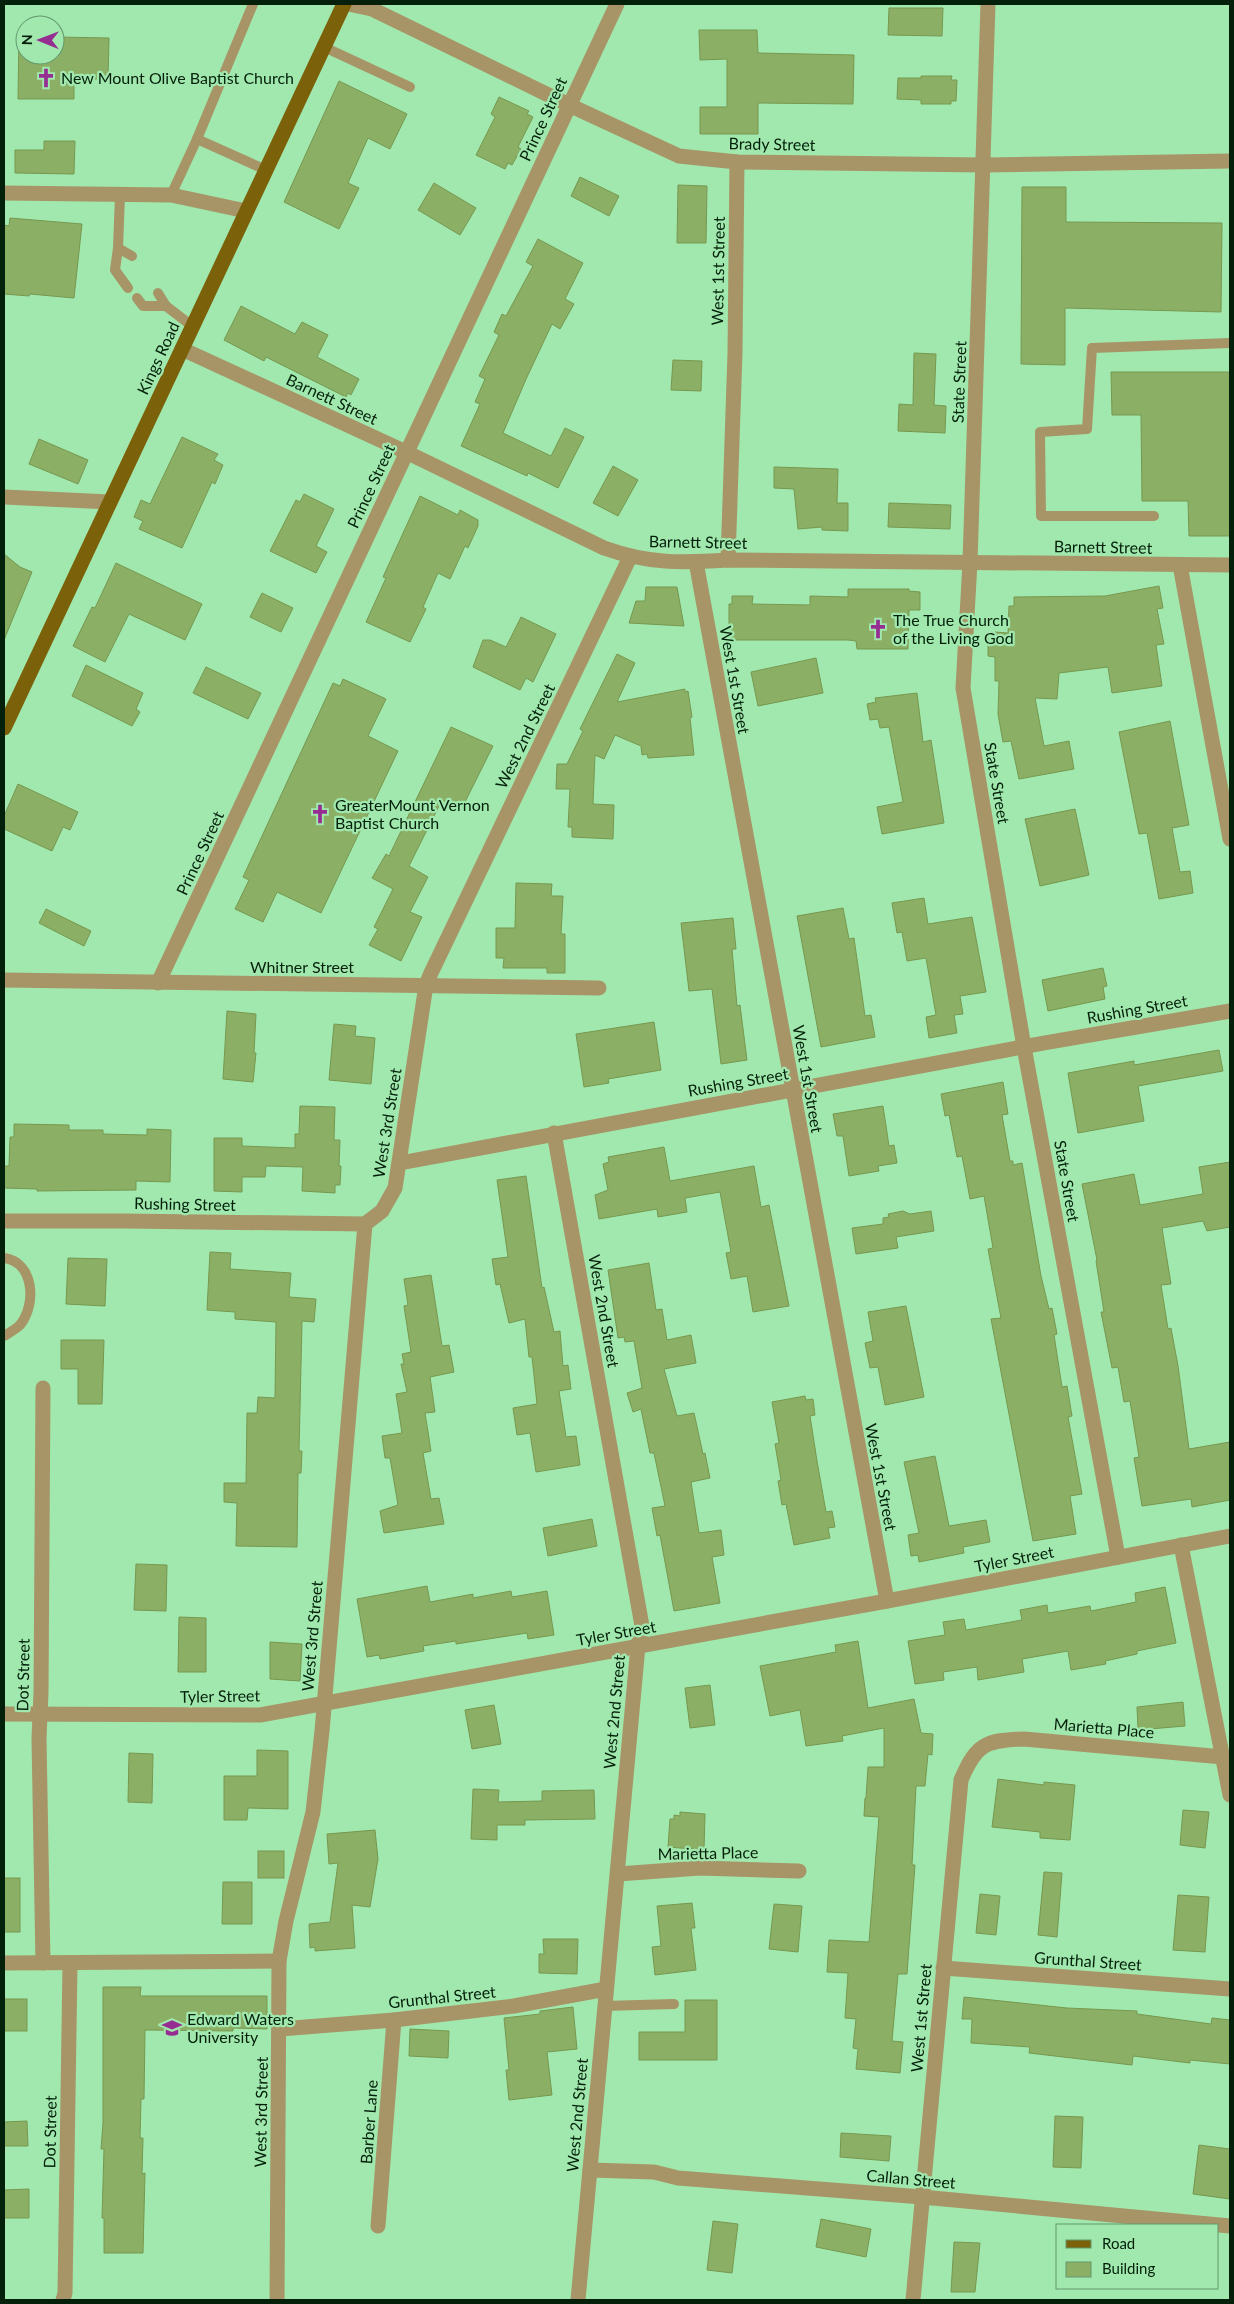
<svg xmlns="http://www.w3.org/2000/svg" width="1234" height="2304" font-family="Lato,sans-serif">
<rect width="100%" height="100%" fill="#a1e8ae"/>
<!-- building -->
<g fill="#8caf66" stroke="#76984f">
<polygon points="889,8 943,8 942,36 888,35"/>
<polygon points="699,30 757,30 758,53 854,55 853,104 758,103 758,134 700,134 700,107 727,107 727,59 700,60"/>
<polygon points="19,31 25,31 25,55 55,55 55,32 56,37 109,38 108,79 74,79 74,99 18,99"/>
<polygon points="921,76 952,76 951,80 957,80 956,101 951,101 951,104 921,104 921,100 897,99 898,78 921,78"/>
<polygon points="339,81 407,114 390,149 368,138 348,183 359,188 339,229 284,202"/>
<polygon points="499,97 529,111 527,114 533,117 518,147 521,149 512,165 508,163 505,169 476,155 495,117 491,114"/>
<polygon points="44,141 75,141 74,174 15,173 15,150 44,150"/>
<polygon points="580,177 619,196 609,216 571,196"/>
<polygon points="434,183 476,208 460,235 418,210"/>
<polygon points="678,185 707,186 706,243 677,243"/>
<polygon points="1022,187 1066,187 1066,222 1222,223 1221,312 1065,308 1065,365 1021,364"/>
<polygon points="10,218 82,224 74,298 30,294 29,296 4,294 4,225 9,226"/>
<polygon points="538,239 583,263 565,299 574,304 560,329 552,324 527,377 503,433 551,456 565,428 584,437 558,488 528,473 527,476 461,446 480,404 475,402 485,379 479,376 499,335 494,332 502,314 506,316 533,266 526,262"/>
<polygon points="241,306 295,334 302,322 328,335 317,357 359,379 351,395 348,393 346,397 266,357 264,361 224,340"/>
<polygon points="914,353 936,354 934,405 946,406 945,433 898,431 899,404 913,405"/>
<polygon points="673,360 702,361 701,391 671,390"/>
<polygon points="1111,372 1230,372 1230,536 1189,536 1188,501 1142,501 1141,415 1112,415"/>
<polygon points="182,437 218,454 214,460 223,465 215,484 212,482 182,548 139,529 143,521 134,517 141,500 150,504"/>
<polygon points="39,439 88,460 78,484 29,464"/>
<polygon points="613,466 638,480 618,516 593,503"/>
<polygon points="774,467 838,469 837,503 848,503 848,531 822,530 822,527 798,529 794,489 774,488"/>
<polygon points="304,494 334,509 316,546 327,552 316,573 270,551 296,500 300,502"/>
<polygon points="420,496 458,515 460,510 478,520 478,526 468,548 465,546 450,579 438,573 423,607 426,609 410,642 366,622 386,578 383,577"/>
<polygon points="889,503 951,505 950,529 888,527"/>
<polygon points="4,554 20,567 32,572 4,640"/>
<polygon points="116,563 202,604 185,640 129,614 105,662 73,646 92,607 95,608"/>
<polygon points="1159,586 1163,608 1157,609 1164,644 1156,645 1162,686 1112,693 1108,667 1059,673 1057,699 1035,698 1044,746 1069,741 1074,769 1019,779 1011,741 1003,742 998,714 999,681 995,681 995,657 988,656 988,635 995,635 995,632 1008,633 1009,606 1014,606 1014,597 1105,596"/>
<polygon points="646,587 677,587 684,626 629,623 636,601 645,601"/>
<polygon points="848,589 909,589 909,591 920,592 920,610 909,610 908,649 857,649 856,641 848,640 729,640 729,604 732,604 732,596 753,596 752,604 810,605 810,596 848,597"/>
<polygon points="262,593 293,608 281,632 250,617"/>
<polygon points="521,617 556,634 533,682 526,678 520,690 473,667 483,640 490,640 506,647"/>
<polygon points="617,654 635,663 617,702 685,689 685,692 688,691 692,717 690,718 694,755 648,758 647,754 642,755 641,746 615,735 604,759 595,755 593,804 614,805 613,839 572,837 572,827 568,827 570,789 556,789 557,764 567,764 583,731 580,729"/>
<polygon points="816,658 823,693 758,706 751,672"/>
<polygon points="86,665 143,693 136,709 140,712 132,726 72,696"/>
<polygon points="206,667 261,693 248,719 193,693"/>
<polygon points="343,679 386,699 368,736 398,751 321,913 277,892 263,922 235,909 249,880 243,877 333,683 340,686"/>
<polygon points="917,693 923,742 931,740 944,823 882,834 877,807 903,802 889,727 880,728 878,719 870,720 867,704 876,702 875,698"/>
<polygon points="1170,721 1189,825 1172,828 1180,872 1190,871 1193,893 1159,899 1147,833 1139,834 1119,732"/>
<polygon points="451,727 493,746 461,810 442,800 409,866 428,877 410,912 422,917 401,961 369,945 378,929 374,927 393,889 372,878 386,854 389,856"/>
<polygon points="18,784 78,812 70,830 63,827 52,851 4,829 4,816"/>
<polygon points="1075,809 1089,875 1040,886 1025,819"/>
<polygon points="516,883 552,884 551,896 563,896 561,934 565,934 565,973 547,973 547,968 503,968 504,958 496,958 496,928 515,928"/>
<polygon points="924,898 928,924 972,917 986,992 960,996 963,1014 954,1015 957,1033 929,1038 926,1017 936,1015 926,958 907,961 902,932 897,933 892,903"/>
<polygon points="843,908 849,939 854,938 865,1016 871,1015 875,1037 821,1047 797,916"/>
<polygon points="46,909 91,931 84,946 39,923"/>
<polygon points="733,918 736,949 732,949 737,1006 740,1005 747,1060 721,1064 712,989 689,991 681,923"/>
<polygon points="1103,968 1107,986 1103,987 1105,999 1048,1011 1042,980"/>
<polygon points="227,1011 256,1014 254,1053 256,1053 253,1082 223,1079"/>
<polygon points="654,1022 661,1070 608,1079 609,1083 584,1087 576,1034"/>
<polygon points="334,1024 356,1026 355,1036 375,1038 371,1084 329,1080"/>
<polygon points="1219,1050 1223,1071 1138,1086 1144,1121 1078,1133 1068,1073 1134,1061 1134,1065"/>
<polygon points="1003,1082 1008,1114 1002,1115 1010,1161 1013,1161 1013,1165 1022,1163 1041,1276 1049,1309 1052,1308 1057,1334 1054,1335 1062,1387 1067,1386 1072,1416 1068,1417 1082,1494 1070,1496 1076,1534 1033,1541 991,1319 1001,1318 988,1249 993,1248 984,1196 970,1199 962,1156 957,1157 949,1115 945,1116 941,1094"/>
<polygon points="300,1106 335,1107 334,1140 340,1140 339,1166 341,1166 340,1185 335,1185 335,1193 302,1191 303,1167 266,1166 265,1177 242,1177 242,1192 214,1191 214,1138 242,1138 242,1146 295,1148 295,1134 299,1134"/>
<polygon points="883,1106 889,1146 894,1145 897,1163 878,1166 879,1171 849,1176 843,1136 837,1136 833,1114"/>
<polygon points="14,1124 69,1125 69,1130 103,1130 103,1134 147,1135 147,1129 171,1130 170,1182 136,1181 136,1190 37,1191 37,1189 4,1188 4,1166 9,1166 10,1137 14,1137"/>
<polygon points="664,1147 670,1181 754,1166 761,1207 769,1205 789,1306 753,1312 747,1276 731,1279 726,1253 731,1252 720,1192 685,1198 687,1212 658,1217 657,1209 599,1219 595,1195 608,1190 603,1164 609,1162 608,1157"/>
<polygon points="1230,1162 1230,1227 1207,1231 1203,1221 1162,1228 1171,1284 1161,1285 1168,1329 1171,1328 1178,1366 1189,1449 1230,1442 1230,1500 1192,1507 1191,1499 1142,1506 1134,1458 1139,1457 1130,1401 1124,1402 1118,1367 1112,1368 1101,1312 1104,1312 1096,1261 1097,1260 1082,1184 1134,1174 1140,1205 1203,1194 1199,1167"/>
<polygon points="526,1176 542,1288 544,1287 554,1332 560,1331 563,1366 568,1365 571,1389 559,1391 566,1437 576,1436 580,1465 536,1472 530,1433 517,1435 513,1408 537,1404 532,1357 529,1357 525,1319 509,1323 500,1284 496,1285 492,1259 508,1257 497,1180"/>
<polygon points="903,1211 910,1214 931,1211 934,1231 896,1237 898,1248 856,1254 852,1228 883,1224 883,1218 889,1217 888,1214"/>
<polygon points="210,1252 231,1253 230,1269 291,1273 289,1297 316,1299 314,1322 302,1321 299,1451 302,1451 301,1473 298,1473 297,1547 236,1546 237,1503 224,1502 224,1483 246,1483 247,1413 257,1413 258,1397 275,1398 276,1322 235,1319 235,1312 207,1310"/>
<polygon points="68,1258 107,1259 105,1306 66,1304"/>
<polygon points="649,1263 656,1310 662,1309 667,1340 691,1335 696,1363 664,1369 677,1416 694,1413 703,1454 705,1453 710,1478 691,1482 699,1533 721,1530 724,1555 712,1557 720,1603 674,1611 660,1535 657,1536 652,1508 665,1506 654,1453 650,1453 641,1409 633,1412 627,1393 642,1388 634,1341 625,1342 624,1337 618,1338 608,1270"/>
<polygon points="431,1275 442,1346 449,1345 454,1372 430,1377 435,1412 425,1413 431,1451 423,1453 431,1499 439,1498 444,1524 384,1533 380,1511 398,1505 390,1458 385,1458 382,1436 402,1433 396,1394 407,1392 401,1364 404,1364 402,1354 411,1352 404,1306 408,1305 404,1279"/>
<polygon points="906,1306 924,1397 885,1405 878,1367 870,1368 865,1343 873,1341 868,1312"/>
<polygon points="61,1340 104,1340 102,1404 78,1404 78,1369 61,1369"/>
<polygon points="805,1396 806,1400 813,1399 815,1415 810,1416 817,1461 826,1512 832,1511 835,1527 828,1528 830,1538 794,1545 786,1504 782,1505 778,1481 781,1480 775,1444 779,1443 772,1402"/>
<polygon points="935,1456 949,1526 986,1520 990,1542 963,1547 964,1553 919,1562 918,1555 911,1556 908,1535 919,1533 904,1462"/>
<polygon points="592,1519 597,1546 548,1556 543,1528"/>
<polygon points="136,1564 167,1565 166,1611 134,1610"/>
<polygon points="427,1586 430,1602 473,1594 473,1598 511,1591 512,1597 547,1591 554,1635 528,1639 527,1633 456,1644 456,1641 423,1646 424,1651 380,1659 379,1655 367,1657 357,1599"/>
<polygon points="1165,1587 1176,1643 1137,1651 1137,1654 1105,1661 1106,1664 1071,1670 1068,1651 1022,1659 1024,1672 978,1680 977,1667 943,1672 944,1680 915,1684 908,1641 945,1635 943,1622 964,1619 966,1630 1022,1620 1020,1610 1047,1605 1048,1613 1090,1606 1091,1611 1136,1602 1135,1593"/>
<polygon points="179,1617 206,1618 206,1672 178,1672"/>
<polygon points="858,1641 868,1708 914,1699 921,1733 933,1734 932,1755 928,1754 925,1786 916,1786 912,1865 915,1865 907,1974 898,1974 892,2041 903,2042 900,2073 856,2069 858,2049 853,2048 856,2019 845,2018 848,1973 827,1972 829,1940 869,1942 879,1817 864,1816 865,1798 866,1798 868,1767 884,1767 884,1728 842,1736 843,1741 806,1746 800,1710 770,1716 760,1666 836,1652 835,1645"/>
<polygon points="270,1642 302,1644 300,1681 270,1679"/>
<polygon points="710,1685 715,1725 690,1728 685,1688"/>
<polygon points="1183,1702 1185,1726 1138,1730 1137,1707"/>
<polygon points="494,1705 501,1744 472,1749 465,1710"/>
<polygon points="257,1750 288,1751 288,1809 248,1808 247,1820 224,1820 224,1776 257,1776"/>
<polygon points="129,1753 153,1754 152,1803 128,1802"/>
<polygon points="998,1779 1044,1785 1044,1782 1075,1785 1070,1840 1040,1838 1040,1832 992,1827"/>
<polygon points="473,1789 499,1790 498,1802 542,1801 542,1791 594,1790 595,1819 525,1820 525,1825 497,1825 497,1840 471,1839"/>
<polygon points="1183,1810 1209,1812 1205,1848 1180,1845"/>
<polygon points="680,1812 705,1814 704,1850 668,1847 670,1819 674,1819 674,1815 680,1816"/>
<polygon points="375,1830 378,1859 370,1907 352,1905 355,1948 315,1951 315,1947 310,1948 309,1924 330,1922 338,1863 329,1864 327,1834"/>
<rect x="258" y="1851" width="26" height="27"/>
<polygon points="1044,1872 1062,1873 1057,1937 1038,1935"/>
<rect x="4" y="1878" width="16" height="54"/>
<polygon points="223,1882 252,1882 252,1924 222,1924"/>
<polygon points="980,1894 1000,1896 996,1935 976,1933"/>
<polygon points="1178,1895 1209,1897 1205,1952 1173,1950"/>
<polygon points="692,1903 695,1928 691,1928 696,1970 655,1975 652,1947 661,1946 657,1906"/>
<polygon points="774,1904 802,1906 798,1952 769,1949"/>
<polygon points="543,1939 578,1939 577,1974 539,1973 539,1954 544,1954"/>
<polygon points="103,1987 141,1987 140,1996 267,1996 267,2029 233,2028 233,2031 145,2030 144,2099 141,2099 140,2138 143,2138 142,2174 145,2173 143,2253 104,2253 104,2218 102,2218 104,2149 101,2149 103,2123"/>
<polygon points="964,1997 1067,2008 1137,2011 1137,2014 1211,2024 1212,2018 1230,2020 1230,2064 1190,2060 1190,2063 1133,2056 1132,2065 1029,2053 1030,2047 971,2043 972,2019 962,2019"/>
<rect x="4" y="1999" width="23" height="32"/>
<polygon points="685,2000 717,2000 717,2060 639,2060 639,2032 685,2032"/>
<polygon points="573,2007 577,2049 547,2052 552,2095 509,2100 506,2070 509,2070 504,2018 540,2014 540,2011"/>
<polygon points="410,2029 449,2031 448,2058 409,2056"/>
<polygon points="1055,2116 1083,2117 1081,2168 1053,2167"/>
<polygon points="27,2121 28,2146 4,2146 4,2122"/>
<polygon points="841,2133 891,2136 889,2161 840,2157"/>
<polygon points="1199,2145 1230,2149 1230,2199 1193,2194"/>
<polygon points="29,2189 29,2218 4,2218 4,2190"/>
<polygon points="821,2219 871,2229 866,2257 816,2247"/>
<polygon points="713,2221 738,2224 732,2273 707,2270"/>
<polygon points="954,2242 980,2243 975,2292 951,2292"/>
</g>
<g fill="none" stroke-linecap="round" stroke-linejoin="round">
<!-- service -->
<g stroke="#a79567" stroke-width="10">
<polyline points="324,47 410,87"/>
<polyline points="197,139 266,170"/>
<polyline points="120,195 118,248 115,270 128,288"/>
<polyline points="171,195 197,139 253,4"/>
<polyline points="118,248 132,256"/>
<polyline points="158,293 166,306 192,326"/>
<polyline points="137,298 143,306 166,306"/>
<polyline points="1154,516 1041,516 1040,432 1087,429 1092,348 1230,343"/>
<path d="M4,1258C34,1262 37,1304 20,1325C16,1329 9,1333 4,1336"/>
<polyline points="604,2006 674,2004"/>
</g>
<!-- minor -->
<g stroke="#a79567" stroke-width="15">
<polyline points="348,4 372,9 569,105 679,156 737,162 984,165 1230,161"/>
<polyline points="988,4 970,562 963,688 1024,1047 1118,1557"/>
<polyline points="4,193 171,195 246,211"/>
<path d="M182,349L406,452L604,548C649,564 681,563 728,560L1230,565"/>
<polyline points="4,497 110,502"/>
<polyline points="728,560 735,353 737,162"/>
<polyline points="696,562 887,1601"/>
<polyline points="1180,565 1230,839"/>
<polyline points="4,980 599,988"/>
<polyline points="158,983 617,4"/>
<polyline points="554,1133 642,1626 638,1646 578,2300"/>
<polyline points="400,1163 1044,1043 1230,1011"/>
<polyline points="4,1221 125,1221 365,1224"/>
<polyline points="43,1388 41,1693 39,1738 43,1963"/>
<polyline points="1181,1545 1230,1795"/>
<polyline points="4,1714 260,1715 887,1601 1230,1536"/>
<polyline points="618,1874 700,1868 799,1871"/>
<polyline points="4,1963 279,1961"/>
<polyline points="943,1968 1230,1989"/>
<polyline points="280,2029 394,2020 514,2006 606,1989"/>
<polyline points="590,2170 654,2172 678,2178 922,2197 1230,2226"/>
<polyline points="378,2226 394,2020"/>
<polyline points="63,2300 65,2293 70,1964"/>
<polyline points="277,2300 279,1961 286,1921 313,1812 322,1731 365,1224 382,1211 395,1188 426,985 431,973 630,557"/>
<path d="M913,2300L961,1780C976,1744 986,1740 1024,1739L1223,1757"/>
</g>
<!-- primary -->
<polyline stroke="#7b6109" stroke-width="15" points="4,728 344,4"/>
</g>
<!-- icons -->
<defs>
<symbol id="church-bare" viewBox="-9 -9 18 18"><path d="M-1.2-6h2.4v3.5h3.3v2.4h-3.3V6h-2.4V-.1h-3.3v-2.4h3.3Z" fill="#962e92" stroke="#a1e8ae" stroke-width="2.5" paint-order="stroke"/></symbol>
<symbol id="university-bare" viewBox="-9 -9 18 18"><path d="M0-5L7-2L0 1L-7-2ZM-4 1L0 2.5L4 1V4Q0 6-4 4Z" fill="#962e92" stroke="#a1e8ae" stroke-width="2.5" paint-order="stroke"/></symbol>
</defs>
<g fill-rule="evenodd">
<use href="#church-bare" x="32" y="64" width="28" height="28"/>
<use href="#church-bare" x="864" y="615" width="28" height="28"/>
<use href="#church-bare" x="306" y="800" width="28" height="28"/>
<use href="#university-bare" x="158" y="2014" width="28" height="28"/>
</g>
<g text-anchor="middle" stroke-width="4.5" stroke-linejoin="round" paint-order="stroke">
<!-- poi labels -->
<g font-size="16" fill="#03200a" stroke="#a1e8ae" text-anchor="start">
<text x="61" y="84">New Mount Olive Baptist Church</text>
<text x="893" y="626">The True Church<tspan x="893" dy="18">of the Living God</tspan></text>
<text x="335" y="811">GreaterMount Vernon<tspan x="335" dy="18">Baptist Church</tspan></text>
<text x="187" y="2025">Edward Waters<tspan x="187" dy="18">University</tspan></text>
</g>
<!-- street labels -->
<g font-size="16" fill="#03200a" stroke="#a1e8ae">
<text transform="translate(543 119) rotate(-65)" y="6">Prince Street</text>
<text transform="translate(772 144) rotate(1)" y="6">Brady Street</text>
<text transform="translate(718 271) rotate(-89)" y="6">West 1st Street</text>
<text transform="translate(158 358) rotate(-65)" y="6">Kings Road</text>
<text transform="translate(959 382) rotate(-88)" y="6">State Street</text>
<text transform="translate(332 399) rotate(25)" y="6">Barnett Street</text>
<text transform="translate(371 486) rotate(-65)" y="6">Prince Street</text>
<text transform="translate(698 542) rotate(1)" y="6">Barnett Street</text>
<text transform="translate(1103 547) rotate(1)" y="6">Barnett Street</text>
<text transform="translate(735 680) rotate(80)" y="6">West 1st Street</text>
<text transform="translate(525 736) rotate(-64)" y="6">West 2nd Street</text>
<text transform="translate(997 783) rotate(80)" y="6">State Street</text>
<text transform="translate(200 853) rotate(-65)" y="6">Prince Street</text>
<text x="302" y="973">Whitner Street</text>
<text transform="translate(1137 1009) rotate(-10)" y="6">Rushing Street</text>
<text transform="translate(808 1079) rotate(80)" y="6">West 1st Street</text>
<text transform="translate(738 1082) rotate(-10)" y="6">Rushing Street</text>
<text transform="translate(387 1123) rotate(-81)" y="6">West 3rd Street</text>
<text transform="translate(1067 1181) rotate(80)" y="6">State Street</text>
<text transform="translate(185 1204) rotate(1)" y="6">Rushing Street</text>
<text transform="translate(604 1311) rotate(80)" y="6">West 2nd Street</text>
<text transform="translate(881 1477) rotate(79)" y="6">West 1st Street</text>
<text transform="translate(1014 1559) rotate(-11)" y="6">Tyler Street</text>
<text transform="translate(616 1633) rotate(-10)" y="6">Tyler Street</text>
<text transform="translate(312 1636) rotate(-85)" y="6">West 3rd Street</text>
<text transform="translate(23 1675) rotate(-89)" y="6">Dot Street</text>
<text transform="translate(220 1696) rotate(-1)" y="6">Tyler Street</text>
<text transform="translate(614 1712) rotate(-85)" y="6">West 2nd Street</text>
<text transform="translate(1104 1728) rotate(5)" y="6">Marietta Place</text>
<text transform="translate(708 1853) rotate(-1)" y="6">Marietta Place</text>
<text transform="translate(1088 1961) rotate(4)" y="6">Grunthal Street</text>
<text transform="translate(442 1997) rotate(-6)" y="6">Grunthal Street</text>
<text transform="translate(921 2018) rotate(-85)" y="6">West 1st Street</text>
<text transform="translate(261 2112) rotate(-89)" y="6">West 3rd Street</text>
<text transform="translate(577 2115) rotate(-85)" y="6">West 2nd Street</text>
<text transform="translate(369 2122) rotate(-86)" y="6">Barber Lane</text>
<text transform="translate(50 2132) rotate(-89)" y="6">Dot Street</text>
<text transform="translate(911 2179) rotate(5)" y="6">Callan Street</text>
</g>
</g>
<!-- border -->
<rect width="1234" height="2304" fill="none" stroke="#03200a" stroke-width="10"/>
<!-- legend -->
<rect x="1056" y="2224" width="162" height="65" fill="#a1e8ae" stroke="#62986c"/>
<rect x="1066" y="2240" width="25" height="8" fill="#7b6109" stroke="#62986c"/>
<text x="1102" y="2249" font-size="15" fill="#03200a">Road</text>
<rect x="1066" y="2262" width="25" height="15" fill="#8caf66" stroke="#62986c"/>
<text x="1102" y="2274" font-size="15" fill="#03200a">Building</text>
<!-- north arrow -->
<g transform="translate(40 40) rotate(271)"><circle r="24" fill="#a1e8ae" stroke="#62986c"/>
<path d="M0-4L9 19L0 12L-9 19Z" fill="#962e92"/>
<text y="-8" font-size="14" font-weight="bold" text-anchor="middle" fill="#03200a">N</text>
</g>
</svg>
